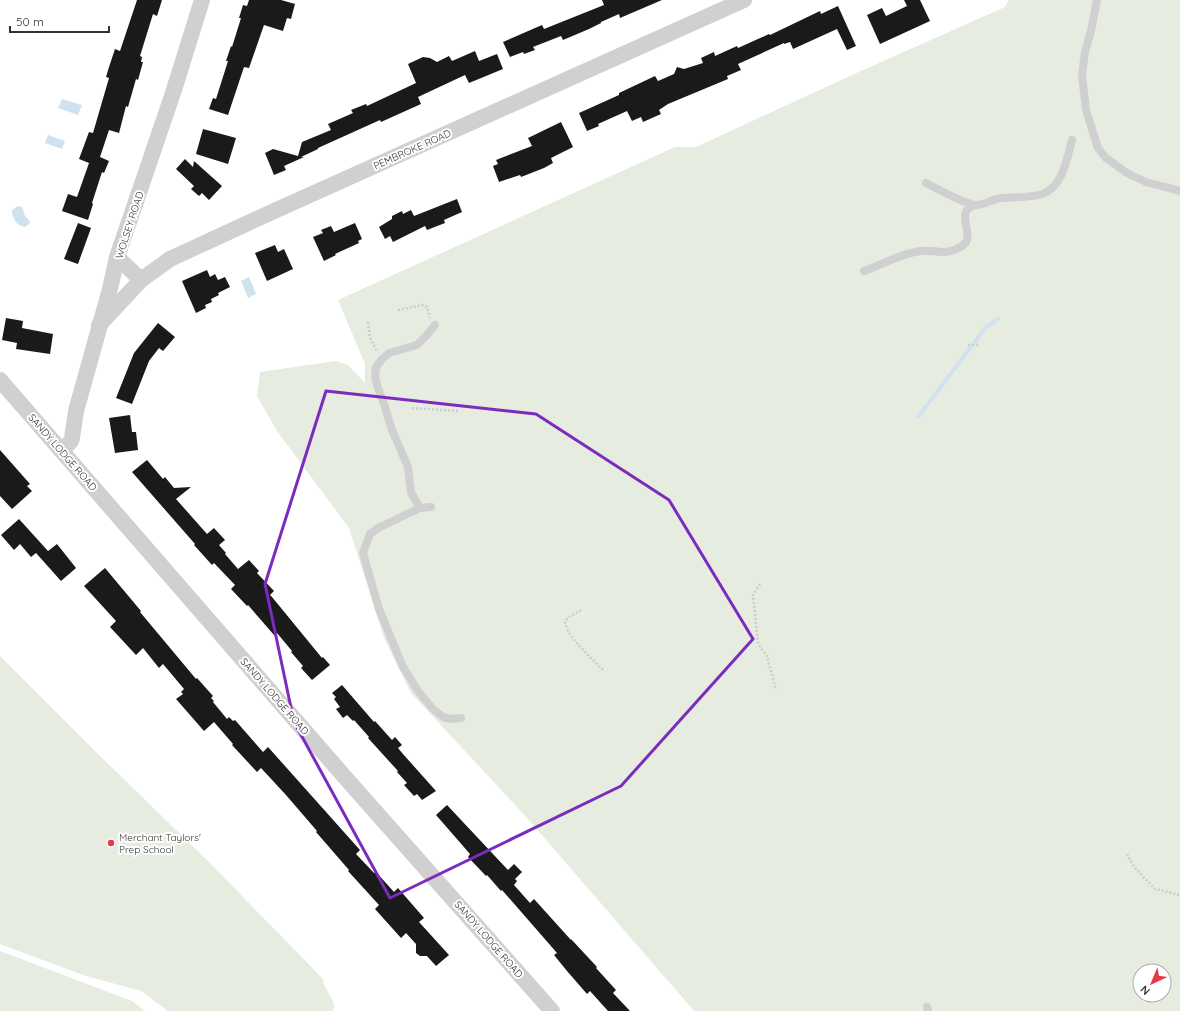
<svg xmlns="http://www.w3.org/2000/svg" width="1180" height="1011" font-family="Quicksand,sans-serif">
<rect width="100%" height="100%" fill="#fff"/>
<!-- green -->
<g fill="#e6ecdf" fill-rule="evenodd">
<path d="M1009,0H1180V1011H694L528,819L411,693L384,638L349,528L277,431L257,396L260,372L336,361L348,365L365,383V364L338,300L675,147H696L852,75L1005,7ZM1140,971H1164V995H1140Z"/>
<polygon points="0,656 98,754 207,860 324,980 323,982 335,1006 332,1011 168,1011 141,991 83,975 0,944"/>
<polygon points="0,951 132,1001 145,1011 0,1011"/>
</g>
<!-- water -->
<g fill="#cfe2ee">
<polygon points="62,99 82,105 78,115 58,108"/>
<polygon points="48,135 65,141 62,149 45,143"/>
<path d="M18,206L22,207L25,216L30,221V223L25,227C17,226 12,219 12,210Z"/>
<polygon points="249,277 256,294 248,298 241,281"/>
</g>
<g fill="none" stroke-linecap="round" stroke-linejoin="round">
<!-- stream -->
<polyline stroke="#cfe2ee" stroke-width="4" points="918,417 986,327 998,319"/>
</g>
<!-- building -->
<g fill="#1a1a1a">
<polygon points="137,0 162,0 157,16 153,14 140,56 142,57 141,62 143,62 138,80 136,79 128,107 126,106 119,133 109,130 100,157 109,161 104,173 102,172 92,203 93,204 88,220 62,211 68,194 77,197 89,163 79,159 89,132 93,133 109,78 106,77 109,67 115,49 120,51"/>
<polygon points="249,0 281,0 295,4 291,19 287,18 283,31 264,25 249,68 244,67 228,115 209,109 213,98 216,99 228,61 226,61 231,46 232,47 241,18 239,18 243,5 247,6"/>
<polygon points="602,0 662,0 620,18 619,14 601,22 601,23 589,29 563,40 561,36 533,47 535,50 524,54 523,52 510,57 503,42 542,25 544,29 604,5"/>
<polygon points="904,0 920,0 930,21 880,44 867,15 882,8 886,16 907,6"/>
<polygon points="838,6 856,46 847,50 837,29 793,49 790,42 784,44 784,43 738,64 741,70 727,76 728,79 668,104 659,110 661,114 643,122 641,117 632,121 627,111 598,124 599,126 587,131 579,113 619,95 619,93 655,76 658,81 674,74 677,67 684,69 703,63 701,58 714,52 715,56 737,46 738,48 769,34 770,35 820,11 821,14"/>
<polygon points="475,51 479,61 497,54 503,69 469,83 465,75 418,97 421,104 381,122 380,120 318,148 318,149 301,157 304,157 284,166 286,170 274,175 265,153 273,149 298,156 302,142 331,130 328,124 353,113 351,110 366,104 367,106 416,83 408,64 423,57 430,58 437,62 449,56 452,61"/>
<polygon points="561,122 573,147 551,158 553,163 544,168 521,177 520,175 499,182 493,166 498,164 496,160 532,146 528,138"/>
<polygon points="203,129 236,138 228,164 196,154"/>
<polygon points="185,159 193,167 194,161 222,186 209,200 202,193 199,196 191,189 194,186 176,169"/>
<polygon points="457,199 462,212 444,220 445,223 427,230 425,226 393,242 390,236 385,239 379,227 392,219 392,216 402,211 403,214 411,210 414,216"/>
<polygon points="78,223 91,228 78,264 64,259"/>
<polygon points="355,223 362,239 358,241 359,243 335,254 336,255 324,261 313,237 323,233 321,230 331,226 334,232"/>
<polygon points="275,245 278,252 284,249 293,269 267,281 255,253"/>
<polygon points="207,270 210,277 215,274 218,280 225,277 230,287 218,293 219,295 211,299 212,302 205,305 206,308 196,313 182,281"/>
<polygon points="6,318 23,321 22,328 53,334 50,354 16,349 17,343 2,340"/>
<polygon points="158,323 175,337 163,351 159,348 149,361 132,404 116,398 134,353"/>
<polygon points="130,415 132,432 136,432 138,450 115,453 109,418"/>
<polygon points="0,450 30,484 27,486 32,491 12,509 0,496"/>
<polygon points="147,460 163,479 165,477 174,488 191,487 176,499 207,534 214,528 225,540 219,545 226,553 225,554 238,569 249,560 259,571 257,573 274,591 270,595 272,597 322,658 323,657 330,665 312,680 301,668 303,666 291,652 292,651 277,633 274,635 248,605 247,606 231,589 235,585 214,563 212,565 194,545 195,544 132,472"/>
<polygon points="19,519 48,551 57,544 76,568 61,581 36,553 31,557 20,544 14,550 1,535"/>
<polygon points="105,568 141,611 140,612 196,679 197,678 213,696 211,698 214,701 213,702 227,719 229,717 233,721 235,720 263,752 268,747 360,850 356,854 374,873 376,872 394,892 398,888 424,918 419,922 449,955 436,966 427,956 420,956 416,953 416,944 406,933 401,938 375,909 379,905 348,871 349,870 316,832 317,831 286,795 261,768 257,772 232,745 233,744 214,722 204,731 176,699 183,694 181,692 184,689 163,664 159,668 143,648 136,655 110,627 116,621 84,586"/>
<polygon points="342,685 374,722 375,721 392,740 395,737 402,745 398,748 403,754 436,791 422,800 417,794 414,796 404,785 407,783 397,772 398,771 368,738 369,737 354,720 353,721 347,715 343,718 336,709 340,707 334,699 336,697 332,693"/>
<polygon points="447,805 508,870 514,864 522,872 515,879 517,881 514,885 530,903 534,899 571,940 571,939 597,967 596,968 616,990 613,993 630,1011 608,1011 590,991 587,994 567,971 554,955 557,953 502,890 501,891 487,875 486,876 468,857 470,854 436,815"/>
</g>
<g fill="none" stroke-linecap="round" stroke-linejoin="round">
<!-- path -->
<g stroke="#cdcdcd" stroke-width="2.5" stroke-dasharray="2 2" stroke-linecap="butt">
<polyline points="398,310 422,305 427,307 430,318"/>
<polyline points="368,322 370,337 377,352"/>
<polyline points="968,345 978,345"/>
<polyline points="412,408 458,411"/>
<polyline points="760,584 753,595 758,644 767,656 776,690"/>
<path d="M581,610L569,617L565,622C568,639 592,658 603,670"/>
<polyline points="1127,854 1134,867 1155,889 1180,895"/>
</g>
<!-- lane -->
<g stroke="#d0d0d0" stroke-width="8">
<polyline points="1097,0 1091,31 1085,52 1082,75 1086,110 1098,148 1106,158 1127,173 1146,182 1180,191"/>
<path d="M926,183C936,188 966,205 976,205C986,205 993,198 1002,198C1015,197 1030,198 1042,194C1063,187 1067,158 1072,140"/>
<path d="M864,271C883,264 900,254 920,251C936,249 944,257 962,246C978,237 952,212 975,205"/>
<polyline points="431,507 420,508 378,528 370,534 363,553 379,609 403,667 418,691 433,709 443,717 451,719 461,718"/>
<polyline points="420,508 411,492 408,467 392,430 384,404 378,388 375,378 376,367 382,359 389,353 417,345 426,336 435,325"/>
<polyline points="927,1007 928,1011"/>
</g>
<!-- street -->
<g stroke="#d0d0d0" stroke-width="16">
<polyline points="117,257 141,280"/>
<polyline points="99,325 141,280 170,259 272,212 744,0"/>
<polyline points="0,380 343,775 552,1011"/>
<polyline points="62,451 71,441 72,438 76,411 110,289 117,257 173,93 202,0"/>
</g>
</g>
<!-- marked area -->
<path fill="none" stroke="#7b2cbf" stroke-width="3" stroke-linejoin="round" d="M326,391L536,414L669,500L753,639L621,786L390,898L294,722L265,584Z"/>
<!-- markers -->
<circle fill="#e63946" stroke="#fff" stroke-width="1.5" cx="111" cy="843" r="4"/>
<g text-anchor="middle" stroke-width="4" stroke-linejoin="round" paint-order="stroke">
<!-- street labels -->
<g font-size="10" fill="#333" stroke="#fff">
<text transform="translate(412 149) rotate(-24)" y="4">PEMBROKE ROAD</text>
<text transform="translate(129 225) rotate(-72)" y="4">WOLSEY ROAD</text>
<text transform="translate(63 452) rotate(49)" y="4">SANDY LODGE ROAD</text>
<text transform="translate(275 696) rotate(49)" y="4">SANDY LODGE ROAD</text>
<text transform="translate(489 939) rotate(49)" y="4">SANDY LODGE ROAD</text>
</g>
<!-- poi labels -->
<g font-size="10" fill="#333" stroke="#fff" text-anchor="start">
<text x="119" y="841">Merchant Taylors'<tspan x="119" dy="12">Prep School</tspan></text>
</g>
</g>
<!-- north arrow -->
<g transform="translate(1152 983) rotate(224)"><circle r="19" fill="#ffffff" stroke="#adadad"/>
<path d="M0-3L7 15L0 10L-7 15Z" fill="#e63946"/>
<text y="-6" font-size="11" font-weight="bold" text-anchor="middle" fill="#333333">N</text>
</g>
<!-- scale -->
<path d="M10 26v6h99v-6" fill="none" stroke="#333333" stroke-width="2"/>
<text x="16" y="26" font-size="12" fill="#333333" stroke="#ffffff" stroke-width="3" paint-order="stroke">50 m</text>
</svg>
